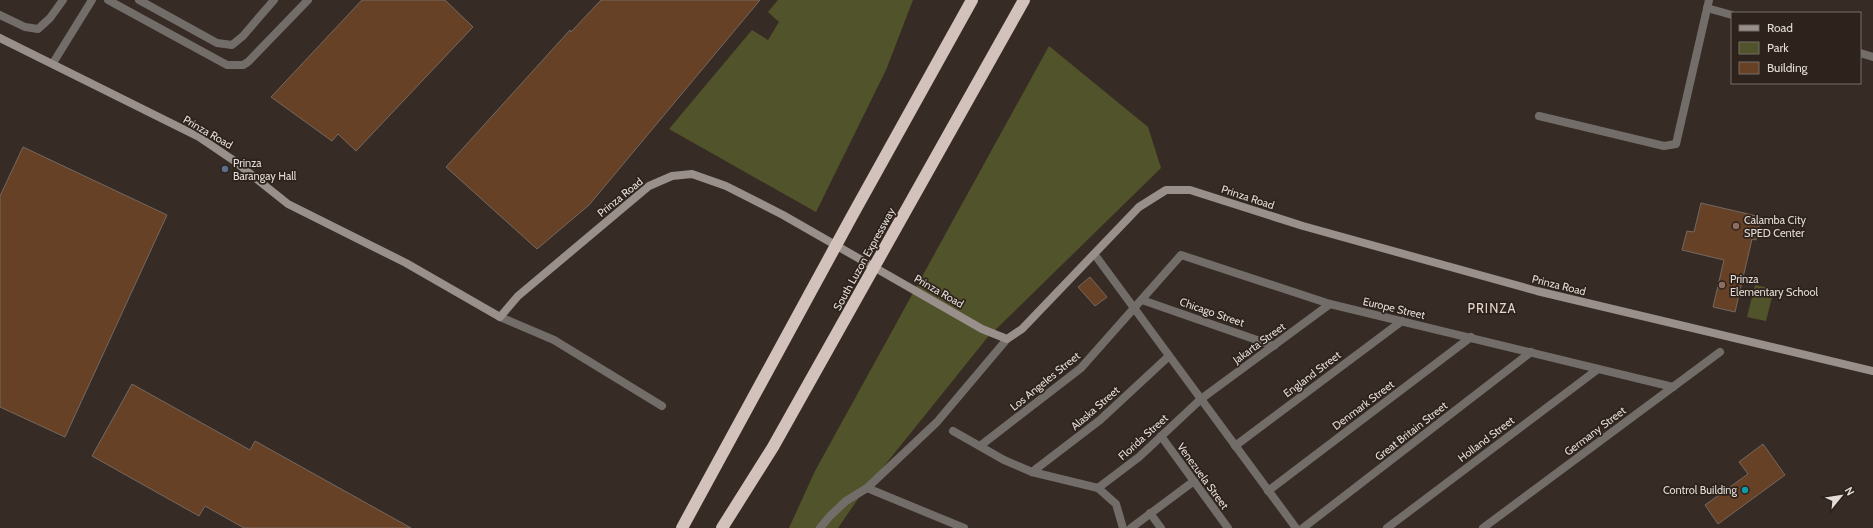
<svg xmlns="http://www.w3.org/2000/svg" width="1873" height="528" font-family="Cabin,sans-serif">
<rect width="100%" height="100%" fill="#372c25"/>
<!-- green -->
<g fill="#51532a">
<polygon points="778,0 913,0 886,70 816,212 669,129 752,30 768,40 779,22 768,12"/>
<polygon points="1049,46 1148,127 1161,168 987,338 860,496 838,528 789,528 815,471"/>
<polygon points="1755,285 1774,289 1766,321 1747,317"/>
</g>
<!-- building -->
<g fill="#674126" stroke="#756860">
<polygon points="362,0 445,0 473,27 356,151 338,134 332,141 271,97"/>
<polygon points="601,0 760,0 589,205 537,249 446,167 570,30 571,32"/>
<polygon points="23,147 167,215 65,437 0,407 0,196"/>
<polygon points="1701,203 1761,217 1756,240 1752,239 1735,312 1713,307 1724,260 1682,250 1687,231 1694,232"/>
<polygon points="1090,277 1107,297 1095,306 1078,287"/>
<polygon points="132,384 250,450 255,441 411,528 244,528 205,506 199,516 92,456"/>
<polygon points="1763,444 1785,475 1718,524 1705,505 1748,474 1739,462"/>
</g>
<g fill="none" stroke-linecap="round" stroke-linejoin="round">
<!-- minor -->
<g stroke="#736d6a" stroke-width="8">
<polyline points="139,0 217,43 232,45 243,36 274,0"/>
<polyline points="1707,8 1732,15"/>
<polyline points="0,15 25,27 38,29 50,18 63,0"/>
<polyline points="1860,53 1873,57"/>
<polyline points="1539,116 1664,146 1676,144 1709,0"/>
<polyline points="1095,255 1296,528"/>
<polyline points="1142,300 1274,346"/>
<polyline points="500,317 554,340 662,406"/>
<polyline points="953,431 1004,460 1032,472 1098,488 1116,504 1123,528"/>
<polyline points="1161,436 1228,528"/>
<polyline points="980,446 1081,368 1181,255 1330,304 1673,387"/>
<polyline points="1235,446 1402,321"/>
<polyline points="1032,472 1100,420 1169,356"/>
<polyline points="867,488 964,528"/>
<polyline points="1098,488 1139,457 1201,399 1330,304"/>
<polyline points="1268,491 1471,337"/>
<polyline points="1150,513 1161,528"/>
<polyline points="820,528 830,516 846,501 867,488 937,422 1007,339"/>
<polyline points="1131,528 1194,481"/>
<polyline points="1303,528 1531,352"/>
<polyline points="1387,528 1598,369"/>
<polyline points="1483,528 1720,352"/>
</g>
<!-- tertiary -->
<g stroke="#736d6a" stroke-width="8">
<polyline points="108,0 227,65 243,65 248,62 308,0"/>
<polyline points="53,63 92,0"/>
</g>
<!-- secondary -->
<polyline stroke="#998f8b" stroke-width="8" points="0,38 199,137 233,160 288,204 406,263 500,317 518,296 649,186 672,176 692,174 726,186 783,215 982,329 1007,339 1022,329 1139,207 1166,190 1190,190 1303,226 1537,291 1873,371"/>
<!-- motorway -->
<g stroke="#d2c2bb" stroke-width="12">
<polyline points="682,528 852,216 972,0"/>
<polyline points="722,528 773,447 1024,0"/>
</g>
</g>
<!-- markers -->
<circle fill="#5c6f8a" stroke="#2d221c" stroke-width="1.5" cx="225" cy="169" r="4"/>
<g fill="#8d6e63" stroke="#2d221c" stroke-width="1.5">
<circle cx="1736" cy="226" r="4"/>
<circle cx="1722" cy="285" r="4"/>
</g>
<circle fill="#0f9aa8" stroke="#2d221c" stroke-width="1.5" cx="1745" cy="490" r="4"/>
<g text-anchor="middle" stroke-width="3.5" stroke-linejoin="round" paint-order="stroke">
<!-- street labels -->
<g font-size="11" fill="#e2dbd6" stroke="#2d221c">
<text transform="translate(208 132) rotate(30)" y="4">Prinza Road</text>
<text transform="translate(620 197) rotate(-39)" y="4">Prinza Road</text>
<text transform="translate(1248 197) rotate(18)" y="4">Prinza Road</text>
<text transform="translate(864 259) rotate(-61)" y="4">South Luzon Expressway</text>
<text transform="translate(1559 285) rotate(14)" y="4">Prinza Road</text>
<text transform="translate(939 291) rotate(30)" y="4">Prinza Road</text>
<text transform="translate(1394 308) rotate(13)" y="4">Europe Street</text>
<text transform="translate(1212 312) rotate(19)" y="4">Chicago Street</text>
<text transform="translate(1259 343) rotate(-36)" y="4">Jakarta Street</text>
<text transform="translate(1312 374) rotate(-37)" y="4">England Street</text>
<text transform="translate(1045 381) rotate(-39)" y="4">Los Angeles Street</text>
<text transform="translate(1363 405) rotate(-37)" y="4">Denmark Street</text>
<text transform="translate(1095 408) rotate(-41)" y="4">Alaska Street</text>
<text transform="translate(1411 431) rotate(-38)" y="4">Great Britain Street</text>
<text transform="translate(1595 431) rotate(-37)" y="4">Germany Street</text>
<text transform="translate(1143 437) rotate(-42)" y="4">Florida Street</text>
<text transform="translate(1486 439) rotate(-37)" y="4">Holland Street</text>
<text transform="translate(1203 476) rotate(54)" y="4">Venezuela Street</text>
</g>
<!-- poi labels -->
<g font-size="11" fill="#e2dbd6" stroke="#2d221c" text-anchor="start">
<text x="233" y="167">Prinza<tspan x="233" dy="13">Barangay Hall</tspan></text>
<text x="1744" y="224">Calamba City<tspan x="1744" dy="13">SPED Center</tspan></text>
<text x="1730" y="283">Prinza<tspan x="1730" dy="13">Elementary School</tspan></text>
<text x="1737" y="494" text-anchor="end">Control Building</text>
</g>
<!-- quarter labels -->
<g font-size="13" letter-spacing="1" fill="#e3d4cc" stroke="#2d221c">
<text x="1492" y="313">PRINZA</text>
</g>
</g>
<!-- legend -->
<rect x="1731" y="12" width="130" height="72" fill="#2d221c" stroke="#756c66"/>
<rect x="1739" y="25" width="20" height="6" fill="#998f8b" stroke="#756c66"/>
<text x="1767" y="32" font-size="12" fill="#e2dbd6">Road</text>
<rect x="1739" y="42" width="20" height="12" fill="#51532a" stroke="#756c66"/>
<text x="1767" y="52" font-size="12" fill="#e2dbd6">Park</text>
<rect x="1739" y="62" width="20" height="12" fill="#674126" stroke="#756c66"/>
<text x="1767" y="72" font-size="12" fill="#e2dbd6">Building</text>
<!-- north arrow -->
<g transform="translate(1841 496) rotate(60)" stroke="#2d221c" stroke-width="3" paint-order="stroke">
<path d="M0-3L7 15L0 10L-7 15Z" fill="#e2dbd6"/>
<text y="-6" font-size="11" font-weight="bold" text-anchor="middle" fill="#e2dbd6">N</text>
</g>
</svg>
